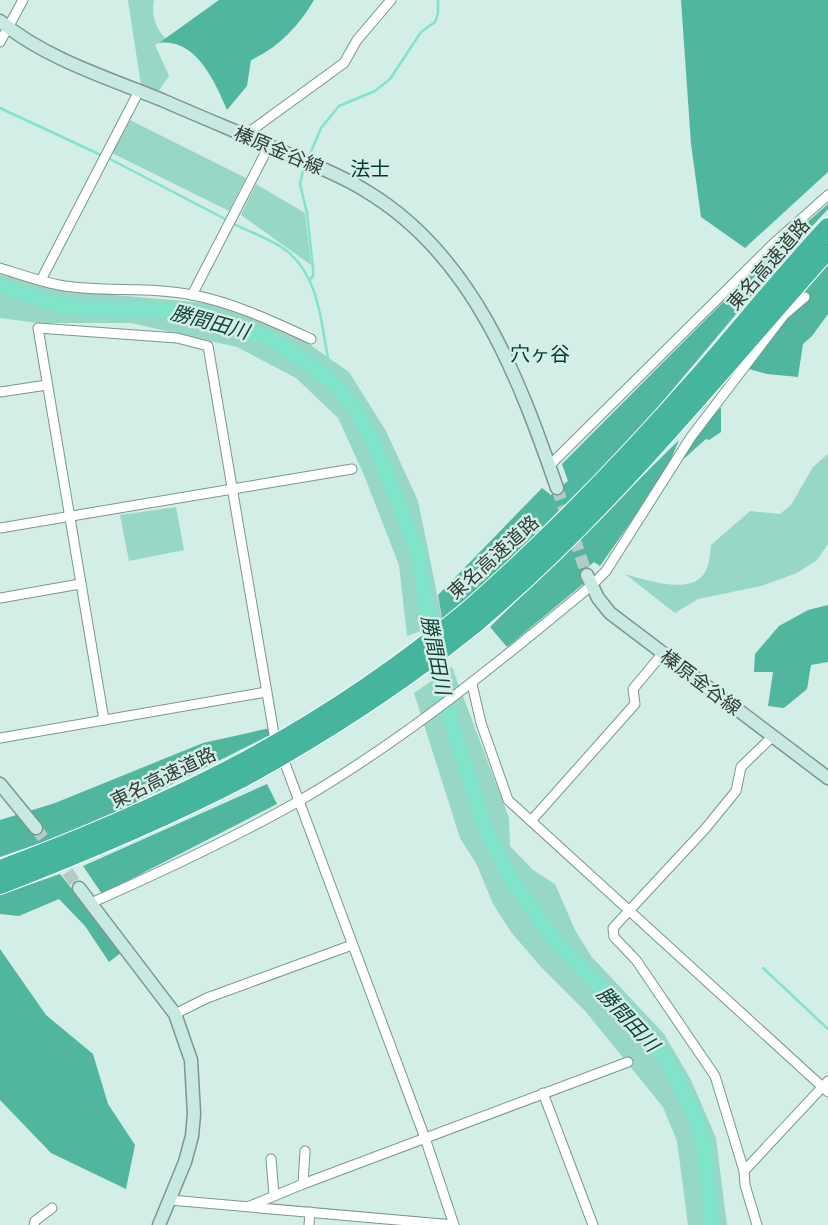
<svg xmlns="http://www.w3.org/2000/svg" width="828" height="1225" font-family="'Sofia Sans Condensed','Noto Sans JP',sans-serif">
<rect width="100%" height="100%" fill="#d3eee6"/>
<!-- green -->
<g fill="#97d7c6">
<path d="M128,0H154C151,15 155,28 166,39L155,45L169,76L157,93L141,85Z"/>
<polygon points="130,120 246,178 229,211 112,153"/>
<polygon points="256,184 305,213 311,265 241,215"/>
<polygon points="0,274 57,290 217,304 303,340 349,372 386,431 418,501 443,623 407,636 399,565 364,475 338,418 296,378 237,347 131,323 39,323 0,318"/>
<path d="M828,454V544L817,560L797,573L761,586L698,599L675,613L625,574C647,580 696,598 707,568C710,561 710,552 711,545L750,511L780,514L791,505L813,467Z"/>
<polygon points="176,507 184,550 129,561 120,515"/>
<polygon points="452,667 509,818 510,846 533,870 555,884 575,930 591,956 664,1034 691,1080 716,1138 727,1225 688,1225 677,1141 663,1107 586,1012 541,967 511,932 493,904 477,865 460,838 414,693"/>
</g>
<!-- forest -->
<g fill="#51b69e">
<path d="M219,0H314C299,26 278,48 251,60L247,86L227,110C215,82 196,38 159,43Z"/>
<polygon points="681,0 828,0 828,172 745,248 701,217 691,144"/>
<polygon points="828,204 828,209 789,251 627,444 536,541 443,623 438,595 542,488 551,495 568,481 562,464 773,252"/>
<polygon points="828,264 828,314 812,336 803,344 798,377 767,374 749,369 790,309"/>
<path d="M721,408V432L709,440L706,439L679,463C690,445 702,419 721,408Z"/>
<polygon points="679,440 665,473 600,566 594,562 580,574 583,584 507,647 490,627"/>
<polygon points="828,605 828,662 811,665 807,689 784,708 768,706 773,672 754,672 755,654 779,626 808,610"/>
<polygon points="270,728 270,735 85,828 0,857 0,820 55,803 203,743"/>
<polygon points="267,784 277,804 102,894 83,866"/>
<polygon points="60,874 122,952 109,962 85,926 59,899 19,916 0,914 0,895"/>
<polygon points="0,949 46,1015 93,1054 108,1104 135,1145 126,1189 51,1153 0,1100"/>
</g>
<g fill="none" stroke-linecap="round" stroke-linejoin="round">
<!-- stream -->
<g stroke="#80e4cb" stroke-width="2.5">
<polyline points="0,108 103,156"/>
<polyline points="108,158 227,220"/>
<polyline points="308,159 321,128 339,106 375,91 390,79 421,32 435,22 438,13 438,0"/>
<polyline points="304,166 300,184 307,213 313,268 313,276 310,279"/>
<path d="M232,223C249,232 272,239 287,251C327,284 319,340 335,384"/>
<polyline points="763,968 828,1029"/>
</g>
<!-- river -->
<polyline stroke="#80e4cb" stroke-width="15" points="0,286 60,305 90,309 168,310 207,317 238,327 271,339 310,365 335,384 356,411 376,448 417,550 441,690 484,826 509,876 554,939 651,1041 668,1062 696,1118 704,1148 712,1225"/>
<!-- secondary-tunnel -->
<g stroke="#b3cbc4" stroke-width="12" stroke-dasharray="12 6" stroke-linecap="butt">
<polyline points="557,488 587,575"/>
<polyline points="36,828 79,888"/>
</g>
<defs>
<g id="street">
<polyline points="0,42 23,0"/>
<polyline points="245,135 344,63 357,40 391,0"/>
<path d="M0,268C19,274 39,281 59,285C103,293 148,286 193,295C234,303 272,321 311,339"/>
<polyline points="41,280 139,91"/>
<polyline points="192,295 269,146"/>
<polyline points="0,392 47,385"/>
<polyline points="549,466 774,243 828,195"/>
<polyline points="0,528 352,469"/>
<polyline points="0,598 80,584"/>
<polyline points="472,684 481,723 508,800 828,1092"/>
<polyline points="104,720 38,328 177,338 208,346 274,734 425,1138 454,1225"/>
<polyline points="0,738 266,692"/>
<polyline points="531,821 635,704 633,689 663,653"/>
<path d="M91,903C161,872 232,839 299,801C404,740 498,663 592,585L606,571L691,437L784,315L805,297"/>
<polyline points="175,1014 207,998 352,945"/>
<polyline points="543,1093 593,1225"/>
<polyline points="271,1159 274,1195"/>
<polyline points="744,1171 828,1081"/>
<polyline points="303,1184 305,1151"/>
<polyline points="170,1200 454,1225"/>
<polyline points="250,1206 303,1184 628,1062"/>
<polyline points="34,1225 35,1221 52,1208"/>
<polyline points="309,1225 310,1212"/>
<polyline points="757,1225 745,1185 744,1171 715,1076 636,960 614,937 613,928 705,829 736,791 741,767 773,736"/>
</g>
<g id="secondary">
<path d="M0,21C46,59 108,78 162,100C203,118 245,135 286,153C313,165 341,175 366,191C473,255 518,376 557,488"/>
<polyline points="587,575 598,598 610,613 828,778"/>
<polyline points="0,784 36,828"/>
<polyline points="79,888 175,1014 191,1060 194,1114 192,1136 185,1162 159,1225"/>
</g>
<g id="highway">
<path d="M467,611C549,539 624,461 696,379C740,329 782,276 828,227"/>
<path d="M475,624C607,513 714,378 828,250"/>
<path d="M0,869C81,839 160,805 237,765"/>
<path d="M0,885C83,853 164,819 243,778"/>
</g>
</defs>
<!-- street casing -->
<use href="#street" stroke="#7d968f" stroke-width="11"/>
<!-- secondary casing -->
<use href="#secondary" stroke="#7d968f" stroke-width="15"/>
<!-- highway casing -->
<use href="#highway" stroke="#fff" stroke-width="20"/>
<!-- street -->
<use href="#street" stroke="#fff" stroke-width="9"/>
<!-- secondary -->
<use href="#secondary" stroke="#c7e9e2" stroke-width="12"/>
<!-- highway -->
<use href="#highway" stroke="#45b69d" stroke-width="18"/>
<defs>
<g id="highway-bridge">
<path d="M237,765C318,722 396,670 467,611"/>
<path d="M243,778C325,733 402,683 475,624"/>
</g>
</defs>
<!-- highway-bridge casing -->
<use href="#highway-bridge" stroke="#fff" stroke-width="20" stroke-linecap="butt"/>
<!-- highway-bridge -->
<use href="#highway-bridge" stroke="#45b69d" stroke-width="18"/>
</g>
<g text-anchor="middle" stroke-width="5" stroke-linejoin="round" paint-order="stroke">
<!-- street labels -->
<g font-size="19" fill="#323d3a" stroke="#d3eee6">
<text transform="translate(279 150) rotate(23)" y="7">榛原金谷線</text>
<text transform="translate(768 264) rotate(-49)" y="7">東名高速道路</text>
<text transform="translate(493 557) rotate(-42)" y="7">東名高速道路</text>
<text transform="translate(701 682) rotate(37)" y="7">榛原金谷線</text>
<text transform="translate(163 777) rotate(-26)" y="7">東名高速道路</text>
</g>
<!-- neighbourhood labels -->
<g font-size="20" fill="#003a2f" stroke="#d3eee6">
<text x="370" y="176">法士</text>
<text x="540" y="361">穴ヶ谷</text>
</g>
<!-- water labels -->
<g font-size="20" font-style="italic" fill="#154238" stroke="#d3eee6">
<text transform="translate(210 322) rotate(15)" y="7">勝間田川</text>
<text transform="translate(436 655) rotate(79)" y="7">勝間田川</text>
<text transform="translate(628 1019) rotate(47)" y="7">勝間田川</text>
</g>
</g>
</svg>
